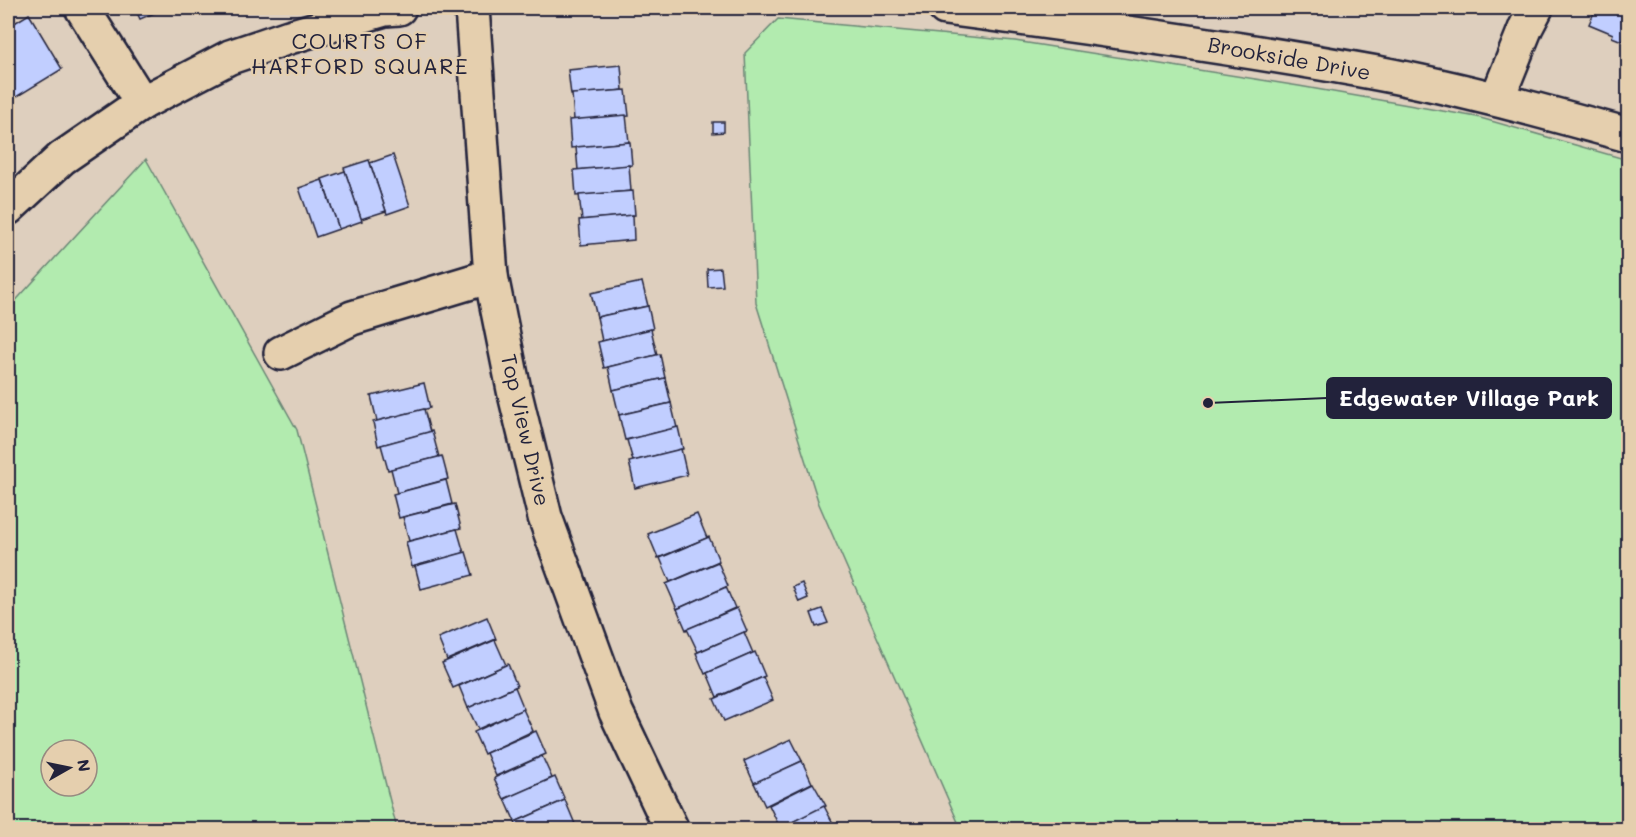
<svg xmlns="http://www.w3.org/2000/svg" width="1636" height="837" font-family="Mali,sans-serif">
<rect width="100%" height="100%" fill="#decfbe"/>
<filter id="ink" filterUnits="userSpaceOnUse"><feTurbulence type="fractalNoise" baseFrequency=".0167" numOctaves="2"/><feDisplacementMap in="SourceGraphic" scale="12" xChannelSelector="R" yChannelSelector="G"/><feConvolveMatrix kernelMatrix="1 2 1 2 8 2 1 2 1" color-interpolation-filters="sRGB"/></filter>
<g filter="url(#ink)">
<!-- green -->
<g fill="#b2ebaf" stroke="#6a8675" stroke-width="1.5" fill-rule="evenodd">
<polygon points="778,19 1015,41 1299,86 1477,117 1628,160 1628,829 961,829 819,504 756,303 745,53"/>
<path d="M146,159L297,430L397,829H8V309ZM51,750H87V786H51Z"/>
</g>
<!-- building -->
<g fill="#c1ceff" stroke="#22223b" stroke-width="1.5">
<polygon points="135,8 166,8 140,19"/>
<polygon points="1596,8 1628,8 1628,40 1623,38 1622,41 1612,37 1613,34 1589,24"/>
<polygon points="29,14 62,69 8,102 8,27"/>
<polygon points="621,65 623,90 571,95 568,70"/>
<polygon points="626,90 629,116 574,120 572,94"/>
<polygon points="626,115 629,142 571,148 569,120"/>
<polygon points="713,122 724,122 724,132 713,133"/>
<polygon points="630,142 632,165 578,170 576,147"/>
<polygon points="393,155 410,206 387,214 370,163"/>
<polygon points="369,160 386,211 361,219 344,168"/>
<polygon points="629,165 631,191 576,196 574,170"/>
<polygon points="345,171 362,221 339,229 322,179"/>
<polygon points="322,180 339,229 316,237 299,188"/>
<polygon points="633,191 635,215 582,220 579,195"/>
<polygon points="633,215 634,240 581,245 579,220"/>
<polygon points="721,268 723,286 708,287 707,269"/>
<polygon points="642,282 648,306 597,317 591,293"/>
<polygon points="648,306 653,329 602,341 597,317"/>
<polygon points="651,329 657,355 604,368 598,342"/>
<polygon points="660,354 665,378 613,390 608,367"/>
<polygon points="665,378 671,403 619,415 613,390"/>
<polygon points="424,383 430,408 377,421 371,396"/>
<polygon points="671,403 677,428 625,440 619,415"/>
<polygon points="424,409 430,432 378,446 373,422"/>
<polygon points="678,427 683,449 633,461 627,440"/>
<polygon points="432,431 439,457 388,470 381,445"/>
<polygon points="681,449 687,475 635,488 629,462"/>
<polygon points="442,456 448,479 397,493 391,469"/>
<polygon points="446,480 452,504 399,518 393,494"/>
<polygon points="455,504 461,528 409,541 403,517"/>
<polygon points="697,514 707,538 658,558 648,534"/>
<polygon points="457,529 464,553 412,567 406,542"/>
<polygon points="709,537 719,561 670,582 660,558"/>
<polygon points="466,552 473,575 421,589 415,566"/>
<polygon points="718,562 728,586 677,609 666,584"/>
<polygon points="802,583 808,598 799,602 793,587"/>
<polygon points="726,587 735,608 686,630 677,609"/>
<polygon points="737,608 747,631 698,652 687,629"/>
<polygon points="822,609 828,623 816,627 811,613"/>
<polygon points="487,617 496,639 447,660 438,638"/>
<polygon points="744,632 753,653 705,674 696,653"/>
<polygon points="495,640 506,665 453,688 442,663"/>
<polygon points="755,652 765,676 717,697 707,673"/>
<polygon points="508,664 517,686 468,708 459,686"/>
<polygon points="763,677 773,700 724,721 714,699"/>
<polygon points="515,687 524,709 478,729 468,708"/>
<polygon points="523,709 533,731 484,754 474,732"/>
<polygon points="536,731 546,754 496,776 486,753"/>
<polygon points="791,739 802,761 754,783 744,761"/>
<polygon points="542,756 552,778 504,799 494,778"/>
<polygon points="802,761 812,783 765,806 754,783"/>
<polygon points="555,777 565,800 515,822 505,799"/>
<polygon points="813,783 826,806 780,828 769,805"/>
<polygon points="565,800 575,824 561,830 518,830 515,822"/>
<polygon points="824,806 836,829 778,830 780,828"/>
</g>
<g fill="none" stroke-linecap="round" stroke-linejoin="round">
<defs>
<g id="minor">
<polyline points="82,8 142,103"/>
<polyline points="472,8 491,276 514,390 545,517 616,712 672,830"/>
<path d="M945,8C1090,27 1234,47 1377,73C1462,89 1545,112 1628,135"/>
<polyline points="1497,99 1526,27 1536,8"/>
<polyline points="8,208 62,158 142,103 230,57 289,37 385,9 399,8"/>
<polyline points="281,353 352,318 491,276"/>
</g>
</defs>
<!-- minor casing -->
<use href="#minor" stroke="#22223b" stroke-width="38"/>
<!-- minor -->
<use href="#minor" stroke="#e5cfae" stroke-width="33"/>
</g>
</g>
<g text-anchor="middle" stroke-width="4.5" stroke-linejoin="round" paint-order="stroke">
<!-- street labels -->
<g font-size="21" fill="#22223b" stroke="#e5cfae">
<text transform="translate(1289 59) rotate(10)" y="7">Brookside Drive</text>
<text transform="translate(525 430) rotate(77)" y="7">Top View Drive</text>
</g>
<!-- neighbourhood labels -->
<g font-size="22" letter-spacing="1.5" fill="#22223b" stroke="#e5cfae">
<text x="360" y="49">COURTS OF<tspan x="360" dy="25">HARFORD SQUARE</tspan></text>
</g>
</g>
<!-- callouts -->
<path fill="none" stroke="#22223b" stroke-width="2" d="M1208 403L1327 398"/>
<circle fill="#22223b" stroke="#e5cfae" stroke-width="2" cx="1208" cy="403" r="6"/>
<rect fill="#22223b" stroke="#22223b" stroke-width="2" x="1327" y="378" width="284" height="40" rx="6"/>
<g font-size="22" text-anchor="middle" font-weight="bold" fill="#fff">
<text x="1469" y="406">Edgewater Village Park</text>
</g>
<!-- margin -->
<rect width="1636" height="837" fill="none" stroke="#e5cfae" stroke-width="30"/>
<rect x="15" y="15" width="1606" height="807" fill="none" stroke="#22223b" stroke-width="2" filter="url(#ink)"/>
<!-- north arrow -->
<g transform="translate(69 768) rotate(81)"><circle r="28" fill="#e5cfae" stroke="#978a80" stroke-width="1.5"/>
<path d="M0-4.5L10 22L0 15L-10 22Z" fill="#22223b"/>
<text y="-9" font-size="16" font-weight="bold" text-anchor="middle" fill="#22223b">N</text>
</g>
</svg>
